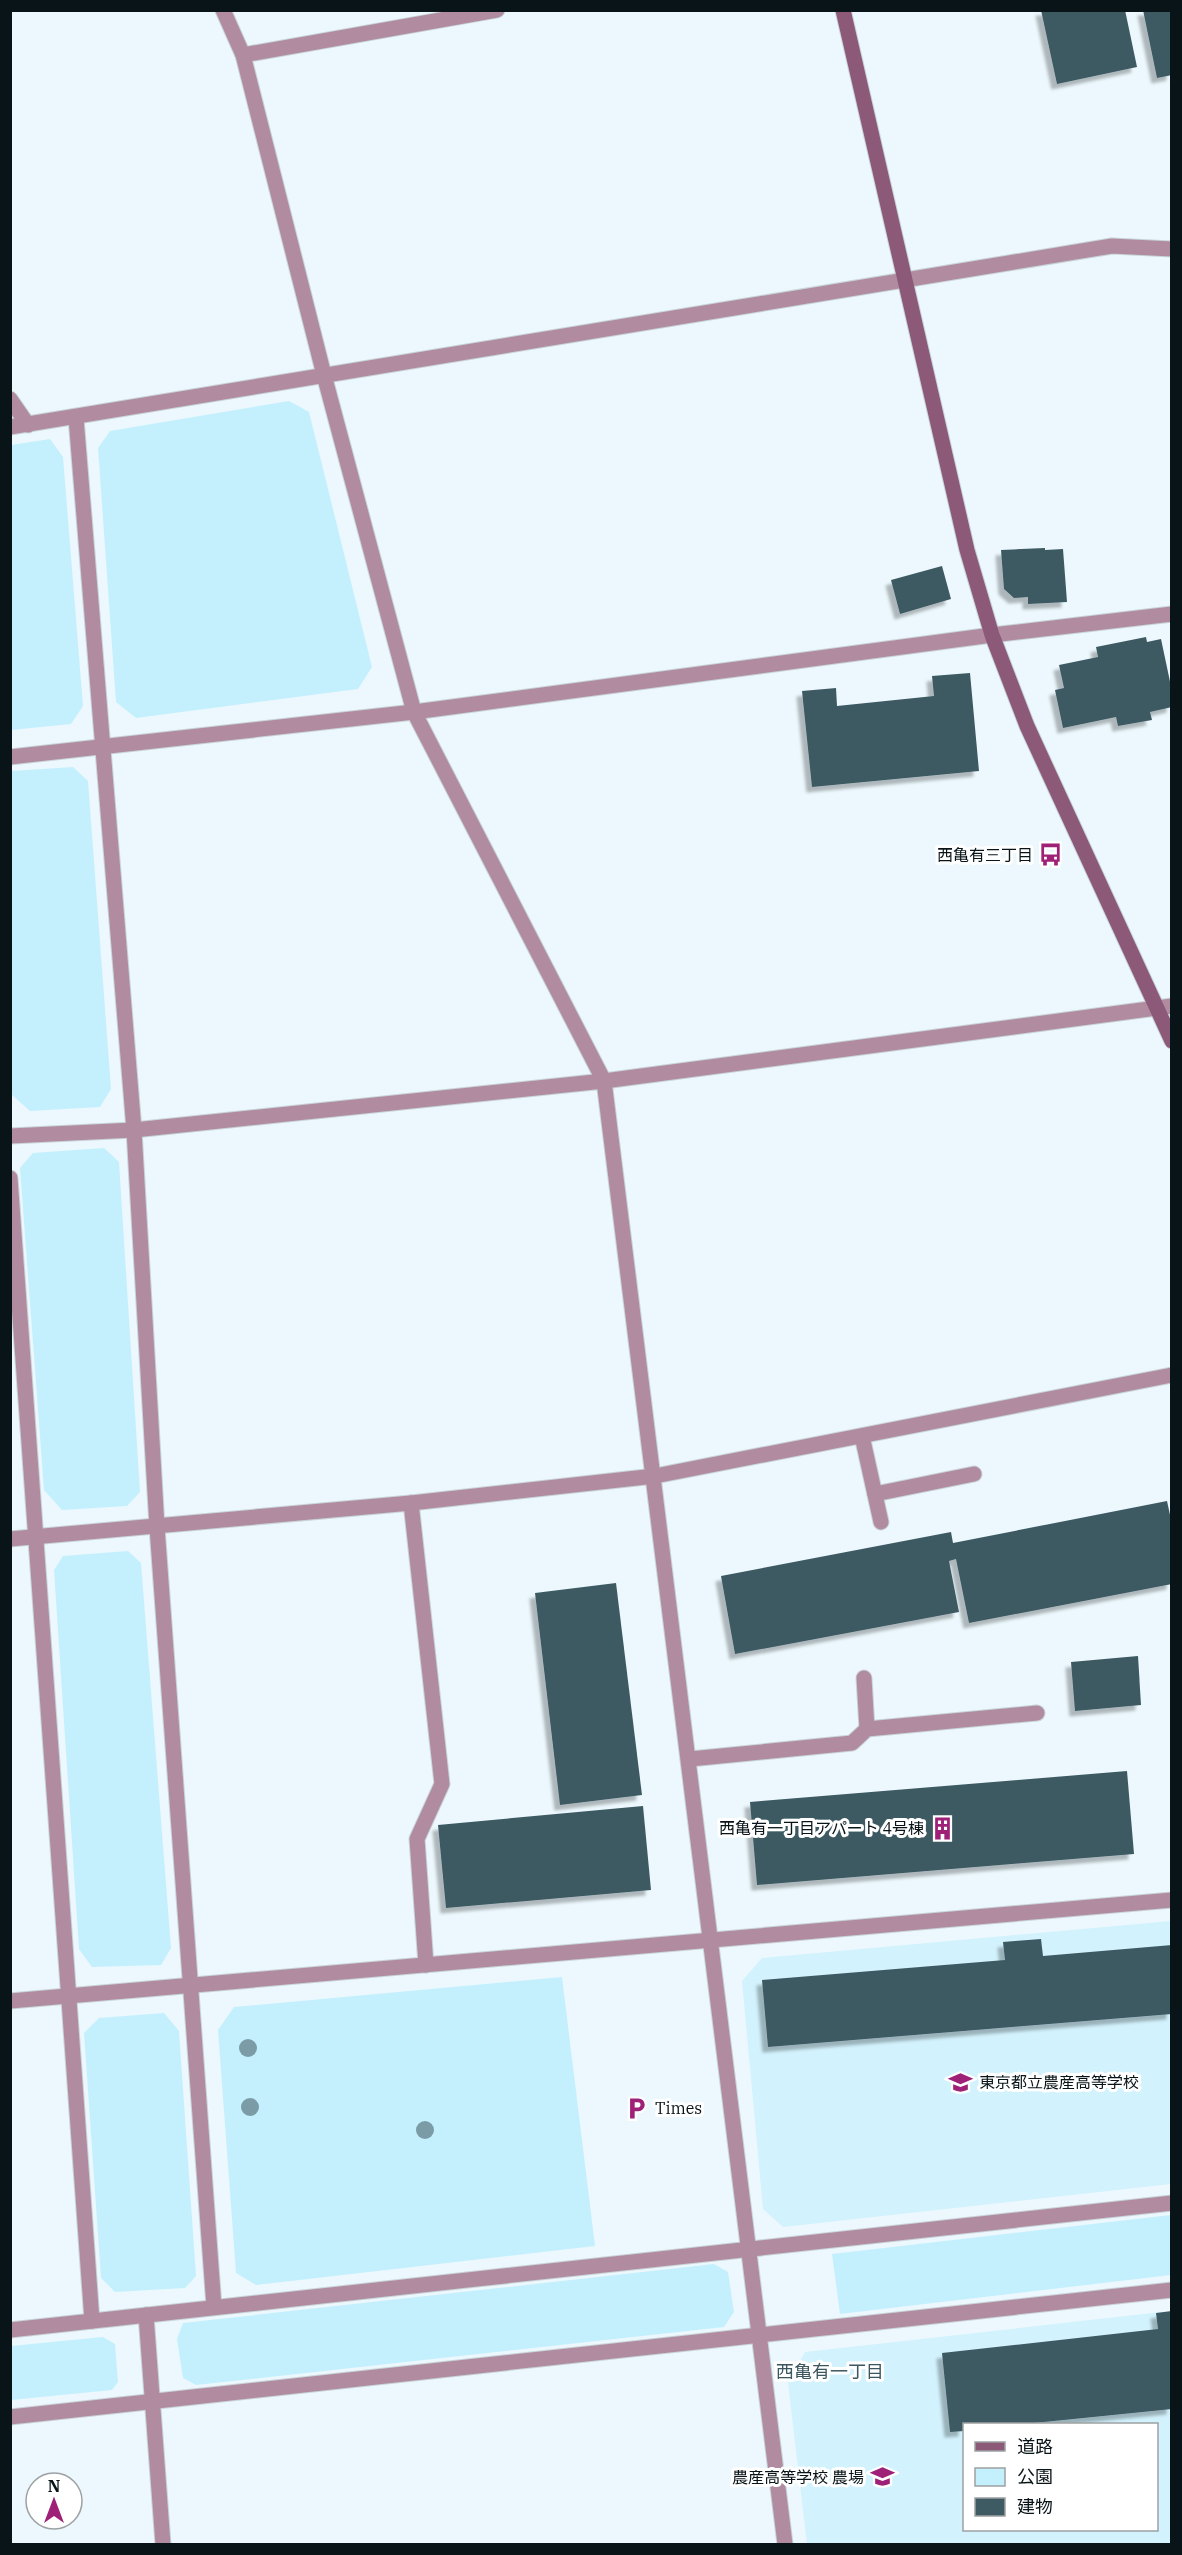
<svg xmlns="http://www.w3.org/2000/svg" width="1182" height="2555" font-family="'IBM Plex Serif','Noto Sans JP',serif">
<defs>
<filter id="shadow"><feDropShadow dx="-5.5" dy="5.5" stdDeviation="1.5" flood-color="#0004"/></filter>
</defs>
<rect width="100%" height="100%" fill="#ecf8fd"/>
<!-- built -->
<g fill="#d2f2fd" fill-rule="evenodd">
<polygon points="1171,1921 1171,2184 783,2227 763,2209 742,1981 762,1958"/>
<path d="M1171,2311V2544H807L788,2383L805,2352ZM964,2424H1156V2530H964Z"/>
</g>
<!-- green -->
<g fill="#c4f0fe">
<polygon points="289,401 309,412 372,667 358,689 136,718 116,702 98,448 110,431"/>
<polygon points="50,439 63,457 83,706 71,724 11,730 11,445"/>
<polygon points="73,767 88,781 111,1089 100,1107 30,1111 12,1095 11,1068 11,771"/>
<polygon points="104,1148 119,1162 140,1492 127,1506 62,1510 44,1490 20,1168 33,1153"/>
<polygon points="128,1551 141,1563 171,1948 161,1965 92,1967 79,1949 54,1570 63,1556"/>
<polygon points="562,1977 595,2246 256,2285 236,2273 218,2030 234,2007"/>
<polygon points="164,2013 179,2031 196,2276 185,2288 115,2292 101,2278 84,2033 99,2018"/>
<polygon points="1171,2215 1171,2275 840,2314 832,2254"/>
<polygon points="714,2264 728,2272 734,2312 724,2327 196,2385 183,2378 177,2339 183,2323"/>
<polygon points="103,2337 115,2344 118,2382 112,2390 11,2400 11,2346"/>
</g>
<!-- building -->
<g fill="#3e5a63" filter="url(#shadow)">
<polygon points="1041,10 1125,10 1137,67 1057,84"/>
<polygon points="1143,10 1172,10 1172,75 1157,78"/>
<polygon points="1045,548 1045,550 1063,549 1067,602 1028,604 1028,597 1014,598 1004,589 1001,550"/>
<polygon points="942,566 951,599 900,614 891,580"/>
<polygon points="1146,637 1147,642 1161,639 1172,691 1172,707 1150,712 1152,720 1118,726 1116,717 1063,728 1055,690 1064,688 1059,665 1098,657 1096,647"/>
<polygon points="970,673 979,771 812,787 802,691 836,688 837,706 934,696 932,676"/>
<polygon points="1167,1501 1172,1524 1172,1584 969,1623 956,1559 949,1561 959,1612 735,1654 721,1576 951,1532 953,1543"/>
<polygon points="616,1583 642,1795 560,1805 535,1593"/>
<polygon points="1138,1656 1141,1705 1075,1711 1071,1662"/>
<polygon points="1127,1771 1134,1854 757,1885 750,1802"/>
<polygon points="643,1806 651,1890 446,1908 438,1825"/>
<polygon points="1041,1939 1043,1956 1172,1945 1172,2014 768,2047 762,1980 1005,1960 1003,1942"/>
<polygon points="1172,2311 1172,2409 1024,2424 964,2424 964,2431 950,2432 942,2353 1158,2329 1156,2313"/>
</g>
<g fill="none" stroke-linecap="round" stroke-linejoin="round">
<defs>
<g id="lane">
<polyline points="862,1436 881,1522"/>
<polyline points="875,1494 974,1474"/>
<polyline points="411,1503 442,1784 417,1839 426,1965"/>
<polyline points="864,1678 867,1729"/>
<polyline points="690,1759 852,1743 867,1729 1037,1713"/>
</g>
<g id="street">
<polyline points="223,10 243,55 324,375 414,712 604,1081 785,2544"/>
<polyline points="243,55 497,10"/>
<polyline points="10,399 28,425"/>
<polyline points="76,418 134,1130 157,1527 214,2307"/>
<polyline points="10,427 1112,246 1172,249"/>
<polyline points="10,757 414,712 992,635 1172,614"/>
<polyline points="10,1136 134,1130 604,1081 1172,1006"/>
<polyline points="10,1178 92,2321"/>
<polyline points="10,1539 411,1503 655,1476 1172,1375"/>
<polyline points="10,2001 1172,1900"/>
<polyline points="146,2315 163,2544"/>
<polyline points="10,2330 1172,2203"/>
<polyline points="10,2417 1172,2290"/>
</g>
<polyline id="secondary" points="843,10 967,550 992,635 1027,726 1172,1041"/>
</defs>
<!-- lane casing -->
<use href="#lane" stroke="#c8d4d8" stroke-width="17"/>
<!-- street casing -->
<use href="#street" stroke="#c8d4d8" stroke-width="17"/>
<!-- secondary casing -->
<use href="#secondary" stroke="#c8d4d8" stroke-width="17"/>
<!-- lane -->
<use href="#lane" stroke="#b18ca0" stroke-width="15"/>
<!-- street -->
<use href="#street" stroke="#b18ca0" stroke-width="15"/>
<!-- secondary -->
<use href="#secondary" stroke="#8c5978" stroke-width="15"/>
</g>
<!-- trees -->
<g fill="#7b9ca7">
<circle cx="248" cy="2048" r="9"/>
<circle cx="250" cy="2107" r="9"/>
<circle cx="425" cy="2130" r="9"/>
</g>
<!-- icons -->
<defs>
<symbol id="bus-bare" viewBox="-9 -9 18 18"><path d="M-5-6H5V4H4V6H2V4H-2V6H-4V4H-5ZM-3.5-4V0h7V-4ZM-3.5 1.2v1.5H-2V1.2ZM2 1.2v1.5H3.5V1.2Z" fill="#9e2177" stroke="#fff" stroke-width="2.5" paint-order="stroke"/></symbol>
<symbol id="building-bare" viewBox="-9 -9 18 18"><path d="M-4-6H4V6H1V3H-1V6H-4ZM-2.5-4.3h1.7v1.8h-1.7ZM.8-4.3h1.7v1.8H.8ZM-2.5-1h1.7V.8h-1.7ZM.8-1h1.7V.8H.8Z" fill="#9e2177" stroke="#fff" stroke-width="2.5" paint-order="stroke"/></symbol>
<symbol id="school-bare" viewBox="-9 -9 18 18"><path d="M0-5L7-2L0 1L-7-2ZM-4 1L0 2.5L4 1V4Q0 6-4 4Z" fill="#9e2177" stroke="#fff" stroke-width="2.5" paint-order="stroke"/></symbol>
<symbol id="parking-bare" viewBox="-9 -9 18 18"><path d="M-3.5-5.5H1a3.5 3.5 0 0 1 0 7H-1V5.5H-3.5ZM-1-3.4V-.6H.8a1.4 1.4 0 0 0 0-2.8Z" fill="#9e2177" stroke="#fff" stroke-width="2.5" paint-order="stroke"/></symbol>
</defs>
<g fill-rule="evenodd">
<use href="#bus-bare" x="1034" y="838" width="33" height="33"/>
<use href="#building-bare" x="926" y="1812" width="33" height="33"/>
<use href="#school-bare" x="944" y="2066" width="33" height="33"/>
<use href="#parking-bare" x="620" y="2092" width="33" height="33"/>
<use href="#school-bare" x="866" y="2460" width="33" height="33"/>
</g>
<g text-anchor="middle" stroke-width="6" stroke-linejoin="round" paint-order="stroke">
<!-- poi labels -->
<g font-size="16" fill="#091418" stroke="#fff" text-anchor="end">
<text x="1033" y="861">西亀有三丁目</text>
<text x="924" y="1834">西亀有一丁目アパート 4号棟</text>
<text x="979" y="2088" text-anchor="start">東京都立農産高等学校</text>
<text x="655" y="2114" text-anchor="start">Times</text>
<text x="864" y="2483">農産高等学校 農場</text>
</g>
<!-- neighbourhood labels -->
<g font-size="18" fill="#3c5760" stroke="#fff">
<text x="830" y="2378">西亀有一丁目</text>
</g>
</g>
<!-- border -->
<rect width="1182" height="2555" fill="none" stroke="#091418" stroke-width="24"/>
<!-- legend -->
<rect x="963" y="2423" width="195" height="108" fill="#ffffff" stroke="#9da1a3" stroke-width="1.5"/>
<rect x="975" y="2442" width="30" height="9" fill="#8c5978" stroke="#9da1a3" stroke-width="1.5"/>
<text x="1017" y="2453" font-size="18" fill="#091418">道路</text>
<rect x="975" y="2468" width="30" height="18" fill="#c4f0fe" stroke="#9da1a3" stroke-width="1.5"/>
<text x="1017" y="2483" font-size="18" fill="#091418">公園</text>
<rect x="975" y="2498" width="30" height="18" fill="#3e5a63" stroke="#9da1a3" stroke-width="1.5"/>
<text x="1017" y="2513" font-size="18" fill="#091418">建物</text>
<!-- north arrow -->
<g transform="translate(54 2501)"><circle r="28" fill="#ffffff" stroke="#9da1a3" stroke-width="1.5"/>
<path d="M0-4.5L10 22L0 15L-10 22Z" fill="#9e2177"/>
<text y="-9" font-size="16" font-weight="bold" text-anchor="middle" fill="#091418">N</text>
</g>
</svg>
